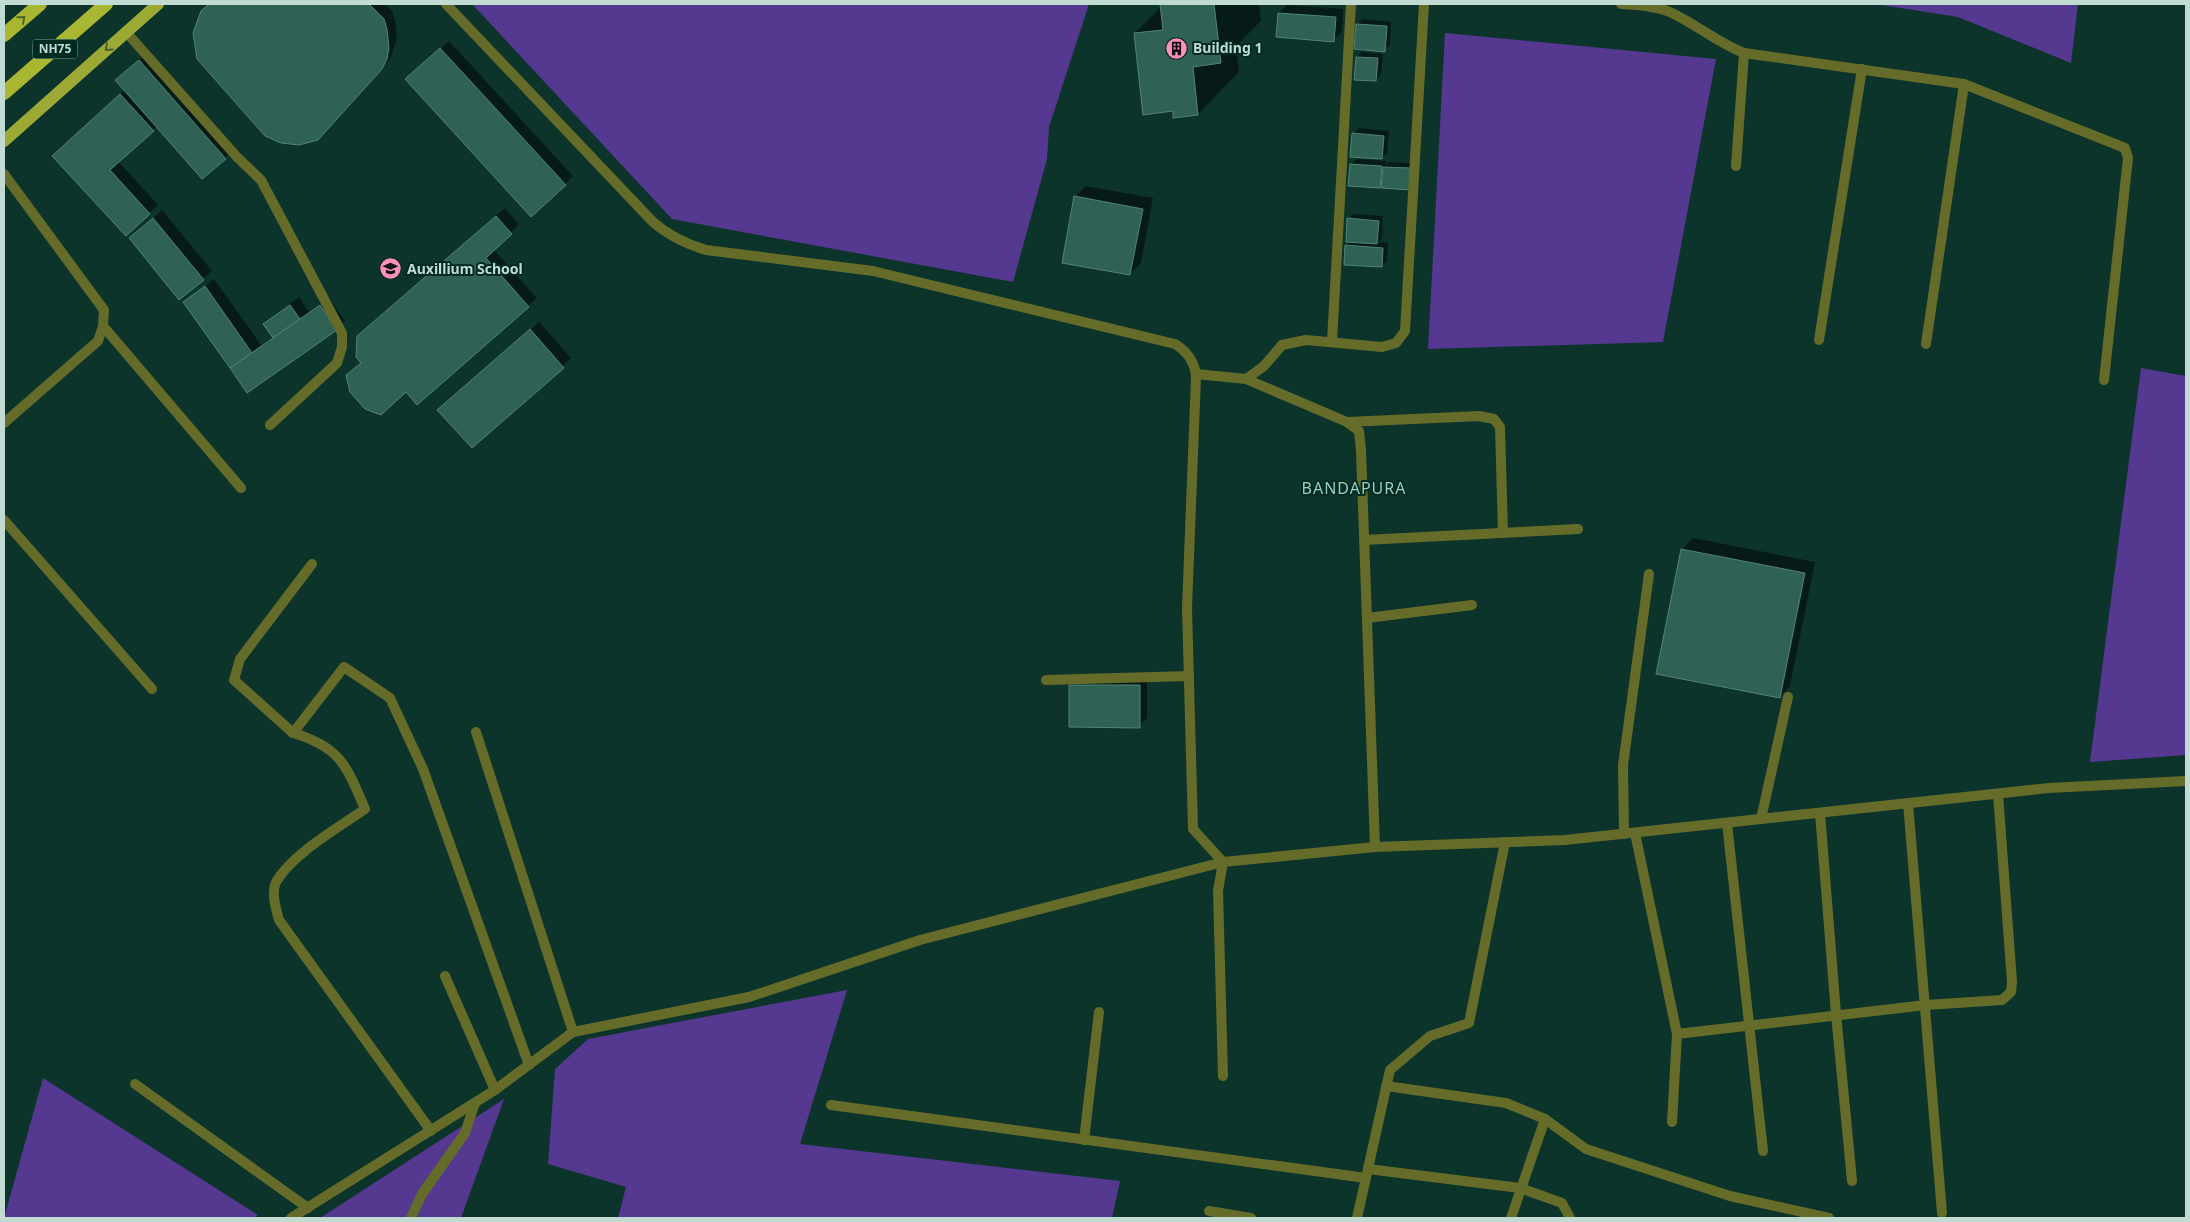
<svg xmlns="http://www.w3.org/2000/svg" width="2190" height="1222" font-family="'Noto Sans',sans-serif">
<rect width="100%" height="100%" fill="#0c342b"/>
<!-- green -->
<g fill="#553890">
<polygon points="472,4 1089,4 1049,127 1047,159 1013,282 672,219"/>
<polygon points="1875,4 2078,4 2071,63 1958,17"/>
<polygon points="1445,33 1716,59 1663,342 1428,349"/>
<polygon points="2141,368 2186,376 2186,755 2090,762"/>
<polygon points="847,990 800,1144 1120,1181 1112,1218 618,1218 626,1187 548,1164 555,1069 588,1039"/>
<polygon points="43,1078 258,1215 253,1218 4,1218"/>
<polygon points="504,1099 461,1218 320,1218"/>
</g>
<!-- shadow -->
<g fill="#0007">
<polygon points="210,4 385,4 392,11 395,20 397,39 390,59 327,130 202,12"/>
<polygon points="1162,4 1259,4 1261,21 1236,46 1239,72 1198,114 1174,110 1135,33 1162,6"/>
<polygon points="1287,5 1343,9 1342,32 1334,40 1279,13"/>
<polygon points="1362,19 1391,22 1390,45 1384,50 1357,25"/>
<polygon points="449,41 573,176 565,184 415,71"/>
<polygon points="1362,52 1383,54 1381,75 1376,80 1357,57"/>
<polygon points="148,53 233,150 225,158 157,126 118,161 158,205 126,234 62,148 125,90 125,72"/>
<polygon points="1359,128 1389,131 1387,153 1382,158 1353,134"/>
<polygon points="1357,159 1386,161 1386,165 1389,162 1417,164 1415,184 1383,183 1380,187 1351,164"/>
<polygon points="1086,186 1153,198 1141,263 1130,274 1075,197"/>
<polygon points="505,208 519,225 493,249 537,298 417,403 406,391 362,362 367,328"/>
<polygon points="162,210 212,271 179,298 130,238"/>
<polygon points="1354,214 1383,216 1382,238 1378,242 1388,243 1387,261 1381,266 1346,245 1351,241 1348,219"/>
<polygon points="214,279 261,345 273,337 264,324 299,297 309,312 329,298 345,321 336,329 248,391 185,302"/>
<polygon points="539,322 571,358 472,447 447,402"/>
<polygon points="1693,538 1815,562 1790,686 1779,697 1682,549"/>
<polygon points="1079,677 1147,678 1147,718 1139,726 1071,686"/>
</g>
<!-- building -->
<g fill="#2f6255" stroke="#528477">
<polygon points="209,4 369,4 384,19 387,29 389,48 387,59 382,69 318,140 299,145 281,143 265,136 197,59 193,33 201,11"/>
<polygon points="1160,4 1214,4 1221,63 1193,67 1198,115 1173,118 1173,111 1143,115 1134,33 1163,30"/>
<polygon points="1278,13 1336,17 1334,42 1276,37"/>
<polygon points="1356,24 1387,26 1385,52 1354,49"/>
<polygon points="440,48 566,185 531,217 405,79"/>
<polygon points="1356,57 1378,58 1376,81 1354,80"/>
<polygon points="139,60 226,159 202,179 115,80"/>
<polygon points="120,94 154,131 110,170 150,214 126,236 52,156"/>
<polygon points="1352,133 1384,136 1382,159 1350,157"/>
<polygon points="1350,164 1382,166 1380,188 1348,186"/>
<polygon points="1383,167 1412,168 1410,190 1381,188"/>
<polygon points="1074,196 1143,209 1130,275 1062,263"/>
<polygon points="496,216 512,234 486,258 529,307 417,405 406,392 381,415 365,409 350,392 346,375 361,363 356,357 357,336"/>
<polygon points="153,218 204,280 179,300 129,238"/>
<polygon points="1347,218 1379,221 1377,244 1346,242"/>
<polygon points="1345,245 1383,248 1382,267 1344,265"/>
<polygon points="205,286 252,353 230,368 183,302"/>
<polygon points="290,305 300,319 273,338 263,324"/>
<polygon points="320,305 337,330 247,393 230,368"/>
<polygon points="530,329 564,368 472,448 437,410"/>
<polygon points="1681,549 1805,573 1780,698 1656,674"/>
<polygon points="1069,685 1140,685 1140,728 1069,727"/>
</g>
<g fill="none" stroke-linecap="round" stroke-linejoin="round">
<!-- service -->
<g stroke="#656c29" stroke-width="10">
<polyline points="126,32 237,157 261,180 342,333 342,347 337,363 270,425"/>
<polyline points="4,174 104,310 103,326 98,341 4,423"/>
<polyline points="103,326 241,488"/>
<polyline points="4,520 152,689"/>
<polyline points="1046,680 1189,676"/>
<polyline points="476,732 573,1032"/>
<polyline points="1761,819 1788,697"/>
<polyline points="1624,834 1623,765 1649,574"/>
<polyline points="1223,862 1218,891 1223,1076"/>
<polyline points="445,976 495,1090"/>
<polyline points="1209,1211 1251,1218"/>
</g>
<!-- minor -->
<g stroke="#656c29" stroke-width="10">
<path d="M1621,4C1638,5 1656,6 1672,13C1697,25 1718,43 1744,53L1964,84L2125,148L2128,158L2104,380"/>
<polyline points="1736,166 1744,53"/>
<polyline points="1819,340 1862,69"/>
<polyline points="1332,341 1351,4"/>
<polyline points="1926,344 1964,84"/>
<polyline points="1196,374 1246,379 1264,366 1282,345 1306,340 1382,347 1396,343 1405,331 1424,4"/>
<polyline points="1246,379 1347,422 1359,431 1361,450 1375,847"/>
<polyline points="1347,422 1479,416 1494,419 1500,427 1503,533"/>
<polyline points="1364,540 1578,529"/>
<polyline points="312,564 240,659 234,680 293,733 344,667 390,698 423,769 529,1065"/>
<polyline points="1367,618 1472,605"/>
<path d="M293,733C341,747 347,767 365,809C338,828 292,854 276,882C271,893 276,909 279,920L431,1131"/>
<polyline points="1908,803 1942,1213"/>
<polyline points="1820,813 1836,1014 1852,1181"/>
<polyline points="1727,823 1763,1151"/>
<polyline points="1635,833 1677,1034 1672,1122"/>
<polyline points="1677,1034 1926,1005 2002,1000 2011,992 2012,982 1998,794"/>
<polyline points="135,1084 308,1208"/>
<polyline points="1386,1086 1506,1103 1545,1119 1586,1149 1730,1196 1829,1218"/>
<polyline points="831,1105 1366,1178"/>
<polyline points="1084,1140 1099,1012"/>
<polyline points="1368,1169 1520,1188 1562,1203 1570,1218"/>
<polyline points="291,1218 495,1090 573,1032 749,997 920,940 1223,862"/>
<polyline points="411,1218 422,1194 465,1133 475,1103"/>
<polyline points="1357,1218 1390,1070 1430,1036 1469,1023 1505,842"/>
<polyline points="1511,1218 1545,1119"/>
</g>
<!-- tertiary -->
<path stroke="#656c29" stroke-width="10" d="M446,4L653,222C669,236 686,244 706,250L873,271L1175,344C1188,352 1195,362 1196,377L1187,608L1193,829L1223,862L1375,847L1565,840L2049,788L2186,781"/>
<!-- primary -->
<polyline stroke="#9da935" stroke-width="12" points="4,141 158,4"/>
<!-- trunk -->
<g stroke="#a8b632" stroke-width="14">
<polyline points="4,35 40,4"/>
<polyline points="4,93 106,4"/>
</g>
</g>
<!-- one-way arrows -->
<defs><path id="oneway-chevron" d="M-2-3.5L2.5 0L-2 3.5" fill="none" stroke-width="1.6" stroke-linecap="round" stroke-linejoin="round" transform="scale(1.25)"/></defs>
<use stroke="#4c6929" href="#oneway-chevron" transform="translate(22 19) rotate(-41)"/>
<use stroke="#47632a" href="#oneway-chevron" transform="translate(108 48) rotate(138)"/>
<!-- icons -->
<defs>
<symbol id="building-disc" viewBox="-11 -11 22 22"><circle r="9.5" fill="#fe8ebc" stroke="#012a21"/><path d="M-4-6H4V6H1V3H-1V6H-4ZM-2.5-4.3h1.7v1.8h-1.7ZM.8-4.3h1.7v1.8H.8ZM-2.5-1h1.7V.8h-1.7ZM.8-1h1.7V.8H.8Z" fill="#111"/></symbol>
<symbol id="school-disc" viewBox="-11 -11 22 22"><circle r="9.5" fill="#fe8ebc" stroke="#012a21"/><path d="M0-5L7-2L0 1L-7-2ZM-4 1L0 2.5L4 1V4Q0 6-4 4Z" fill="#111"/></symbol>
</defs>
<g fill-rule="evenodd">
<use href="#building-disc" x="1164" y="36" width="25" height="25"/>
<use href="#school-disc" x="378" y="256" width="25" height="25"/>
</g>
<g text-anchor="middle" stroke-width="4" stroke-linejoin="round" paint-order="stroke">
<!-- shield labels -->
<rect fill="#012a21" stroke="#87a69e" stroke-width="1" x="32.5" y="39.5" width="45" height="19" rx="4"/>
<g font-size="12" font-weight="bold" fill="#c1dbd3">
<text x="55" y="53">NH75</text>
</g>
<!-- poi labels -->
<g font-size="14" font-weight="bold" fill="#c1dbd3" stroke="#012a21" text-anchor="start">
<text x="1193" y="53">Building 1</text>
<text x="407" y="274">Auxillium School</text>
</g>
<!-- quarter labels -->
<g font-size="16" letter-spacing="1" fill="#99cebf" stroke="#012a21">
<text x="1354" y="494">BANDAPURA</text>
</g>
</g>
<!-- border -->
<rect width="2190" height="1222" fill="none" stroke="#c1dbd3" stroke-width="10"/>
</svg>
